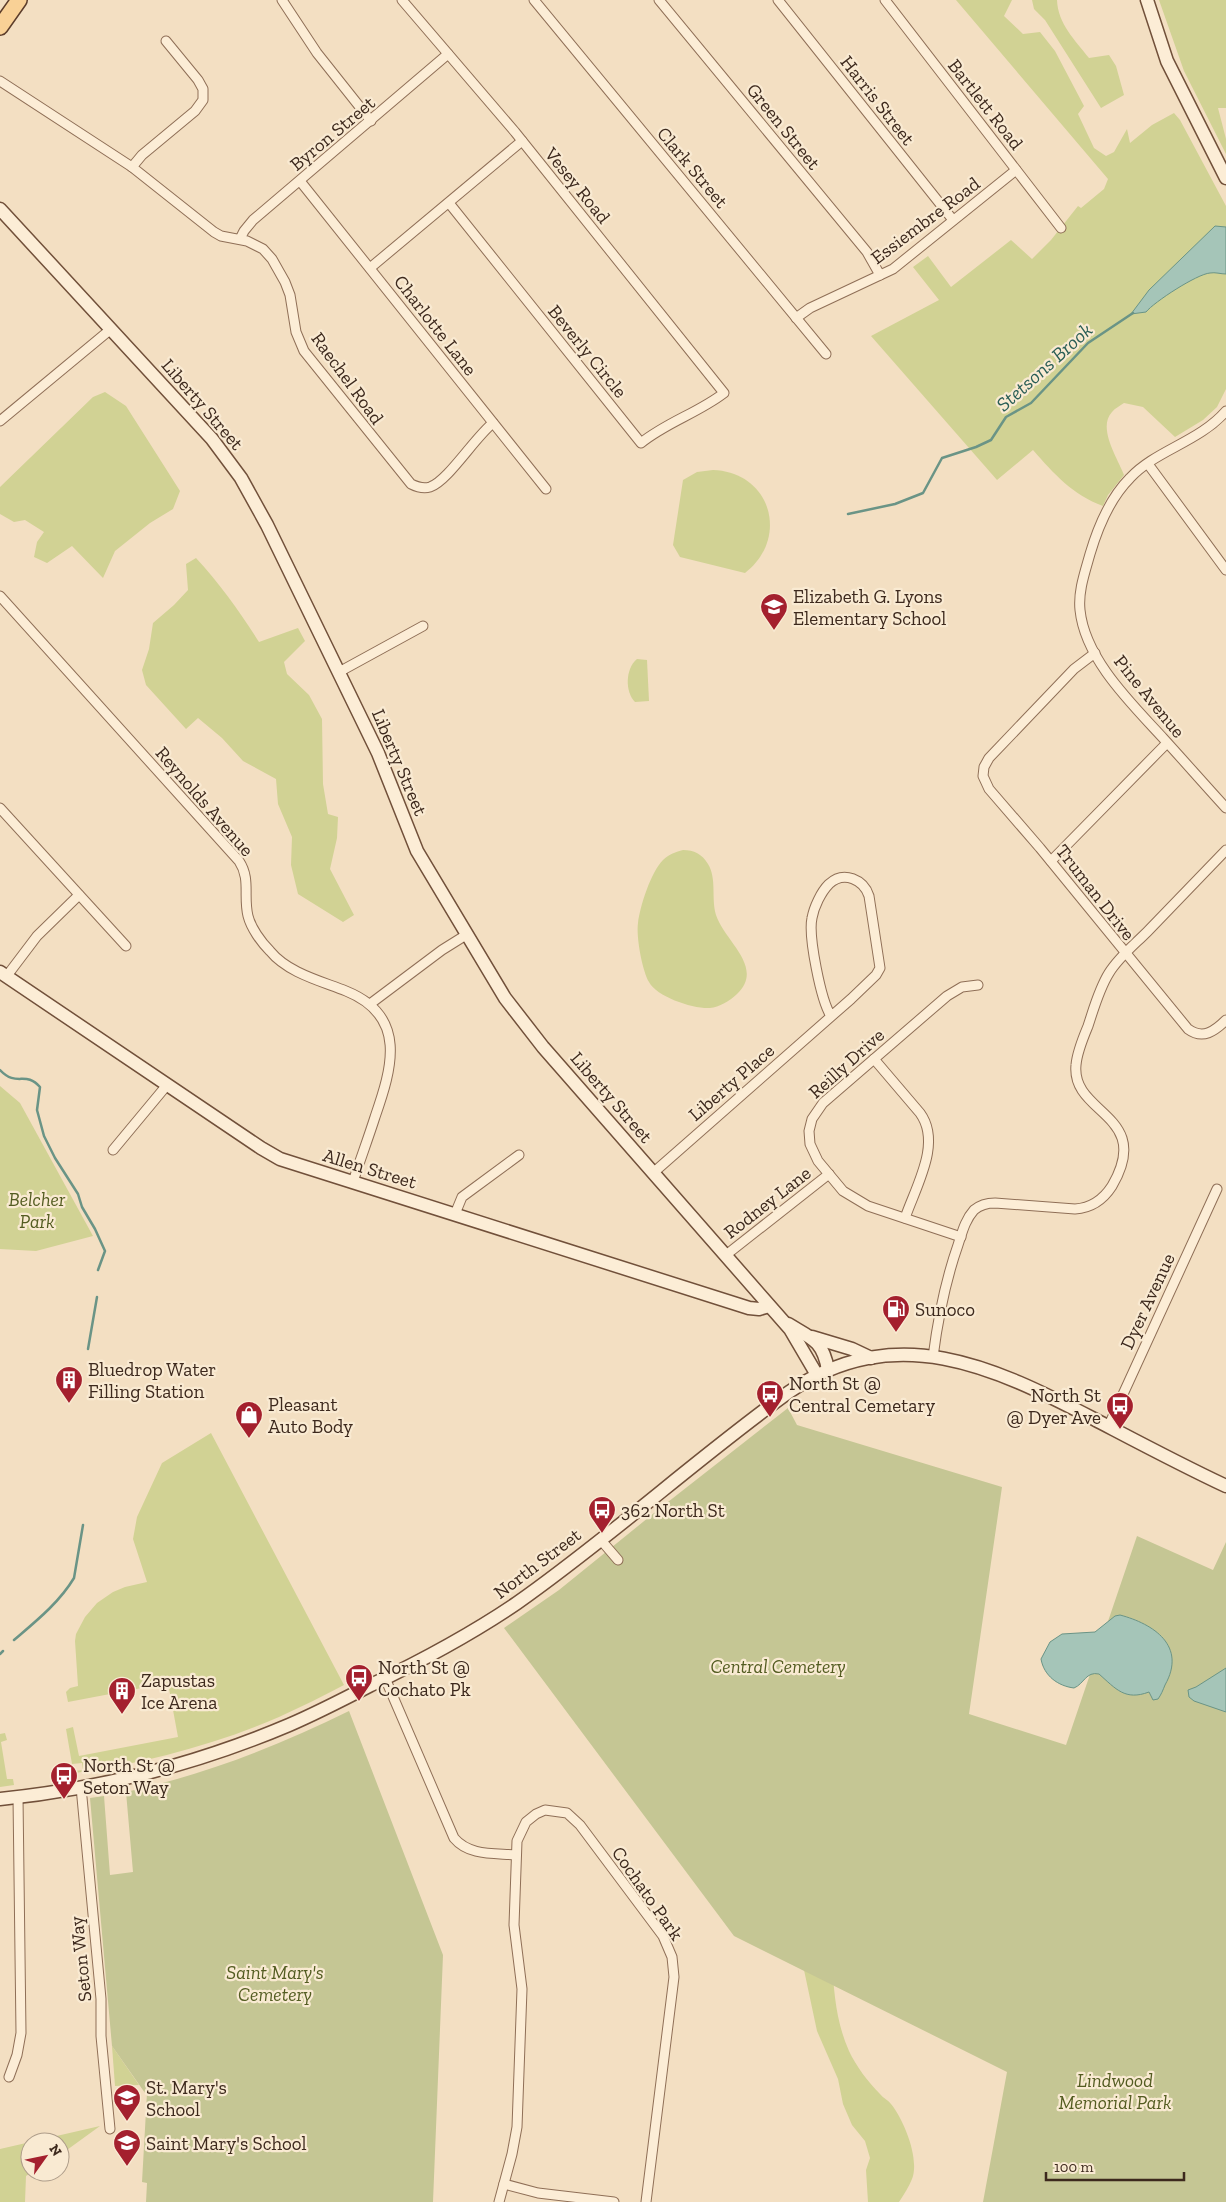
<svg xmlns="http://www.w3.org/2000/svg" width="1226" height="2202" font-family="'Zilla Slab',serif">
<rect width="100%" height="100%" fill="#f3dfc2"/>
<!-- green -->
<g fill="#d1d294">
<path d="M956,0H1012L1004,16L1023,34L1040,32L1055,51L1084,106L1078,114L1094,148L1106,156L1114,152L1127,129L1130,143L1152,125L1174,113L1180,120L1226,206V389L1217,407L1203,420L1175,437L1143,407L1124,403C1120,406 1115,408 1112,412C1097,428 1118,459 1124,475L1108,495L1103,506C1073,495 1054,474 1033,450L997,480L871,336L939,300L913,267L928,256L951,287L1011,240L1032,259L1051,240L1078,206L1081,208L1104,189L1108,179Z"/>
<path d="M1032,0H1057C1058,24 1075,40 1089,58L1109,55L1116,66L1124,95L1101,108L1045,20L1034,9Z"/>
<polygon points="1159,0 1226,0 1226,108 1218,108 1226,139 1226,154 1184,71"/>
<polygon points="105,392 126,406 180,491 173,509 150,523 115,551 103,578 72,546 47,563 34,557 37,542 44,532 25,520 14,522 0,514 0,487 93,397"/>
<path d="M713,470C771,472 790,538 745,573L680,557L673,545L683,480L697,472Z"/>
<path d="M196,558C220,584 240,612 259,642L298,628L305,641L284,662L287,674L309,695L322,719L323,784L328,814L338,817L337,838L330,869L354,915L343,922L298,894L291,865L292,837L278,804L276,779L243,761L222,738L198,718L186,729L146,685L142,670L149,649L153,623L174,605L188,590L186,564Z"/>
<path d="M637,659L647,660L649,701L635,702C625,692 625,669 637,659Z"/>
<path d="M683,850C694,850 702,854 708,864C717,879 711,898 716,915C725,942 765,967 737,994C730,1001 719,1007 710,1008C693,1009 657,997 649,982C642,970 636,936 638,923C640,906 651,872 663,860C669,854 676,852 683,850Z"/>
<polygon points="0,1086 20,1103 93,1236 36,1251 0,1249"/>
<path d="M211,1433L344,1685C323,1696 301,1707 279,1717C214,1745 145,1763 75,1773L74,1771L83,1770L82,1763L72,1764L66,1729L73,1727L79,1756L178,1737L168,1683L68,1702L66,1692L70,1688L78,1686L75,1641L76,1634L85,1617L97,1603L113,1592L125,1587L147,1582L133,1539L137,1517L162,1463Z"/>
<polygon points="5,1733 7,1740 1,1742 7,1779 13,1779 14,1785 0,1787 0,1734"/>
<path d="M832,1962C834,1992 836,2022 849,2051C856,2066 868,2082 880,2094C883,2098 888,2100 891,2104C904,2120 920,2159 912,2179C909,2187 904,2194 899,2202H868L866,2170L870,2158L865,2141L852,2125L843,2104L838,2079L817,2031L804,1970Z"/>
<polygon points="112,2046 139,2085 115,2086"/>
<polygon points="100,2126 60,2155 60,2142 30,2142 30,2172 32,2172 26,2176 25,2202 0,2202 0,2149"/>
</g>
<!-- cemetery -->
<g fill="#c5c694">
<polygon points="788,1408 797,1425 1002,1487 969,1714 1066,1745 1137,1536 1213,1570 1226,1542 1226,2202 983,2202 1007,2072 734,1936 504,1628 559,1590 659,1509"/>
<path d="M349,1711L443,1955L433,2202H146L147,2183L142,2182L147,2093H145L112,2046L90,1798L104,1796L110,1875L133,1872L126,1792C204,1775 278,1746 349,1711Z"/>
</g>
<!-- water -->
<g fill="#a5c5b8" stroke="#6a9486">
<path d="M1215,226L1226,227V274C1221,274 1215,272 1210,273C1197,274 1154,302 1146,312L1131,314L1149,290Z"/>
<path d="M1120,1615C1154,1624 1187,1646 1165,1685C1163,1690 1161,1695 1158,1699L1153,1700L1149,1692C1125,1701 1116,1689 1099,1674C1086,1671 1084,1684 1074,1688C1058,1686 1044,1676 1041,1659L1050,1642L1062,1634L1095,1632L1115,1616Z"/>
<polygon points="1226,1668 1226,1712 1194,1701 1189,1697 1188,1690 1196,1687"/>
</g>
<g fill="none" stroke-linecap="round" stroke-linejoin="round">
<!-- stream -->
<g stroke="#6a9486" stroke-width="2.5">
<polyline points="848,514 895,504 923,493 942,458 976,447 991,440 1006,417 1031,403 1088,343 1133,313"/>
<path d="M0,1070C17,1088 25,1070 40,1087L37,1110L44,1136L55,1158L78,1194L82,1207L95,1229L105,1251L98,1270"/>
<polyline points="88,1349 97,1297"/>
<path d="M14,1640C35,1622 59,1603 74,1578L83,1525"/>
<polyline points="0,1654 3,1651"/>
</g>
<defs>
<g id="street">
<polyline points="282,0 317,53 371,121"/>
<path d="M402,0L515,132L724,393C698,413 667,422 641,443L449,203"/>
<polyline points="534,0 826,354"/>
<polyline points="659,0 867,252 880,275"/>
<polyline points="778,0 953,220"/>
<polyline points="885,0 1061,228"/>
<path d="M0,81L132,167L214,232L221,236L247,241L263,249L272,259L285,282L290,295L296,332L304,351L411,484C417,487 423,489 430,487C448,481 475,437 493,423"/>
<polyline points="132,167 142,155 195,111 203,100 203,89 198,80 166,41"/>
<polyline points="300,181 546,489"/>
<polyline points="240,239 244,231 253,220 448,54"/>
<polyline points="370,268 522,141"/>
<polyline points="796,318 810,308 893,269 1016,170"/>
<path d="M1226,411C1199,442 1156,450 1130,478C1110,498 1098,527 1090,554C1085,572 1078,591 1080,610C1085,659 1131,703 1163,738C1184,761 1205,785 1226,808"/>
<polyline points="0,421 111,329"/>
<polyline points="1148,464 1226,570"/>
<path d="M0,596L239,861C251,879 243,896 248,916C251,928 261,942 270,951C288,973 321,981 346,991C408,1016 392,1068 375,1117C368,1139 360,1160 353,1182"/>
<path d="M1095,653L1074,669L989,758L984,767L983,776L989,789L1040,848L1188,1029C1203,1040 1215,1031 1226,1020"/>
<polyline points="339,672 423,626"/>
<polyline points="0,808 126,946"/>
<polyline points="1051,861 1167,743"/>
<polyline points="6,977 37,936 79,895"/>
<polyline points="370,1004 442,950 466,935"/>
<path d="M874,1059L920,1113C942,1143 916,1186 905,1218"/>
<polyline points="113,1150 167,1085"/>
<path d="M653,1173L851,999L876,975L880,968L869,896C864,880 844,870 829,884C821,892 814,907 812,918C808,936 821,1001 831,1016"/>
<polyline points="455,1214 462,1197 519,1155"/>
<polyline points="961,1237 868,1206 843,1191 818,1161 810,1144 809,1131 812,1119 823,1103 947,996 962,987 978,985"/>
<polyline points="726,1255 829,1174"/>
<path d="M933,1357C938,1318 945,1282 958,1245C962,1233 965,1220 974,1210C980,1205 988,1203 995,1203L1075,1209C1091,1208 1103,1200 1112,1186C1154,1114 1071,1115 1076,1065C1077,1052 1083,1038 1088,1026C1094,1008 1099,989 1109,973C1119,957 1134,945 1147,932C1174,904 1200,877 1226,850"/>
<polyline points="1108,1427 1217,1189"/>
<polyline points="600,1539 618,1560"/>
<path d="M385,1678L454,1838C469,1856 494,1853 516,1855"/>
<polyline points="81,1787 101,1999 101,2036 110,2129"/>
<polyline points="9,2077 17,2055 21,2033 18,1797"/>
<polyline points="504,2184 538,2193 614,2202"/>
<polyline points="499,2202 512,2154 517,2127 522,1989 514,1925 517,1841 526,1822 536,1814 545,1810 567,1813 580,1825 663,1936 672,1957 674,1977 646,2202"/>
</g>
<g id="secondary">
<polyline points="1147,0 1167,61 1226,178"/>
<polyline points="0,209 212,439 241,478 267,525 378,753 417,851 505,998 543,1047 790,1329 817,1375"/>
<polyline points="0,972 261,1148 280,1159 749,1308 759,1309 769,1306"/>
<path d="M788,1324C811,1338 823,1340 828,1370"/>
<polyline points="812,1337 852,1349 871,1358"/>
<path d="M0,1799C99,1789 197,1764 289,1725C317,1713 344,1699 371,1685C421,1661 470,1635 517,1603C611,1537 696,1459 789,1392C895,1319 994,1367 1094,1419C1138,1442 1181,1465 1226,1486"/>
</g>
<polyline id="primary" points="0,27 19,0"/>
</defs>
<!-- street casing -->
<use href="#street" stroke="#8f6f57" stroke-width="11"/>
<!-- secondary casing -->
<use href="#secondary" stroke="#71503a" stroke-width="15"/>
<!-- primary casing -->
<use href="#primary" stroke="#5c3d2b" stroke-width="18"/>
<!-- street -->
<use href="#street" stroke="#fcedd6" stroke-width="9"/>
<!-- secondary -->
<use href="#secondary" stroke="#fcedd6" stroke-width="12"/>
<!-- primary -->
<use href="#primary" stroke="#f9d196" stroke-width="15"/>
</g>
<!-- icons -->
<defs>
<symbol id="school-pin" viewBox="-11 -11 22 30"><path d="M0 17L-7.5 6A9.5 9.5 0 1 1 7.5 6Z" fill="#a4202e" stroke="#f9ead2"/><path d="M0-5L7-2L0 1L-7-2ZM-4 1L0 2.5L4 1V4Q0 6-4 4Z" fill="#fff"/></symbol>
<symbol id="fuel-pin" viewBox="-11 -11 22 30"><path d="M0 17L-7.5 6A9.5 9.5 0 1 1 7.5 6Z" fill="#a4202e" stroke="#f9ead2"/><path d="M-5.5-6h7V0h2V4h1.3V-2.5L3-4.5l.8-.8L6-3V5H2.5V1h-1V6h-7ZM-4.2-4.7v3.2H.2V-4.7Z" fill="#fff"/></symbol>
<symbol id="building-pin" viewBox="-11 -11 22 30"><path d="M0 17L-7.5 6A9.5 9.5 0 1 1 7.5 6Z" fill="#a4202e" stroke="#f9ead2"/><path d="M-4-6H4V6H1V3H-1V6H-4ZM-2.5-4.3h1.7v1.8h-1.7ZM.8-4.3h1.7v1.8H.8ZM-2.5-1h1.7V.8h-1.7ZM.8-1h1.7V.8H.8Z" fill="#fff"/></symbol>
<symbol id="bus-pin" viewBox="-11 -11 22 30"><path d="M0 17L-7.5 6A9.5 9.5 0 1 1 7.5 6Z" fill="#a4202e" stroke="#f9ead2"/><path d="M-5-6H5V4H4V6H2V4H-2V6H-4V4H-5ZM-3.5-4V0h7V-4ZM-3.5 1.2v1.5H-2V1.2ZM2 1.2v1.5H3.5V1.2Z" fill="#fff"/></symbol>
<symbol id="shop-pin" viewBox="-11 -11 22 30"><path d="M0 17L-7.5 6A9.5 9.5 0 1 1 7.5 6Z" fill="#a4202e" stroke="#f9ead2"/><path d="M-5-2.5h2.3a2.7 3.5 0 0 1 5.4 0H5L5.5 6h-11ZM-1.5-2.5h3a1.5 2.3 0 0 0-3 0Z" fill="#fff"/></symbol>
</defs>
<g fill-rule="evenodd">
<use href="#school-pin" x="758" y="591" width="32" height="43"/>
<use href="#fuel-pin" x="880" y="1293" width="32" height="43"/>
<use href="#building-pin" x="53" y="1364" width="32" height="43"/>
<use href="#bus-pin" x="754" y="1378" width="32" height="43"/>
<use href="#bus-pin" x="1104" y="1390" width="32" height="43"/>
<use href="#shop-pin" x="233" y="1399" width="32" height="43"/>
<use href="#bus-pin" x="586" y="1494" width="32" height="43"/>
<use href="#bus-pin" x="343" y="1662" width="32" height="43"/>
<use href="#building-pin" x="106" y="1675" width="32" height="43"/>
<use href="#bus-pin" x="48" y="1760" width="32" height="43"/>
<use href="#school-pin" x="111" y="2082" width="32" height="43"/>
<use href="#school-pin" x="111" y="2127" width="32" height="43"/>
</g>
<g text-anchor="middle" stroke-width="4.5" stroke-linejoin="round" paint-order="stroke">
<!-- street labels -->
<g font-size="19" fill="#3d291d" stroke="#f9ead2">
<text transform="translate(878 100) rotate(52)" y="7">Harris Street</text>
<text transform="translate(986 104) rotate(52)" y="7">Bartlett Road</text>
<text transform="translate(784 126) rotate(51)" y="7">Green Street</text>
<text transform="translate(332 133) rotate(-40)" y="7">Byron Street</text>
<text transform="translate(693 167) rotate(50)" y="7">Clark Street</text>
<text transform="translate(578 185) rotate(51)" y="7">Vesey Road</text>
<text transform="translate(925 220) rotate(-37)" y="7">Essiembre Road</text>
<text transform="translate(436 325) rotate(52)" y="7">Charlotte Lane</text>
<text transform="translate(588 351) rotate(51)" y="7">Beverly Circle</text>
<text transform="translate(348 378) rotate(54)" y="7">Raechel Road</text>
<text transform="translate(203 404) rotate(49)" y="7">Liberty Street</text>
<text transform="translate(1150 696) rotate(51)" y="7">Pine Avenue</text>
<text transform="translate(400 762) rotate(67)" y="7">Liberty Street</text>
<text transform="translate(205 801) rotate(49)" y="7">Reynolds Avenue</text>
<text transform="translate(1096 892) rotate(52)" y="7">Truman Drive</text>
<text transform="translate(846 1063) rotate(-42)" y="7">Reilly Drive</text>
<text transform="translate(731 1082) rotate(-41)" y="7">Liberty Place</text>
<text transform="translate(612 1097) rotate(49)" y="7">Liberty Street</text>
<text transform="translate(370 1168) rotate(17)" y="7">Allen Street</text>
<text transform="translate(767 1202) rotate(-38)" y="7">Rodney Lane</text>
<text transform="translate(1147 1301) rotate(-65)" y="7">Dyer Avenue</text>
<text transform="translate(537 1563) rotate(-37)" y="7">North Street</text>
<text transform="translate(648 1893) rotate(55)" y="7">Cochato Park</text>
<text transform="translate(80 1959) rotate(-96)" y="7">Seton Way</text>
</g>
<!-- poi labels -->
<g font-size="19" fill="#3d291d" stroke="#f9ead2" text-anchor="start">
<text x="793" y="603">Elizabeth G. Lyons<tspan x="793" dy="22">Elementary School</tspan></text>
<text x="915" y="1316">Sunoco</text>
<text x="88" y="1376">Bluedrop Water<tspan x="88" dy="22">Filling Station</tspan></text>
<text x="789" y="1390">North St @<tspan x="789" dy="22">Central Cemetary</tspan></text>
<text x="1101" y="1402" text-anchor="end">North St<tspan x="1101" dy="22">@ Dyer Ave</tspan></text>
<text x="268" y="1411">Pleasant<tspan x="268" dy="22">Auto Body</tspan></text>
<text x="621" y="1517">362 North St</text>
<text x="378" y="1674">North St @<tspan x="378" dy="22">Cochato Pk</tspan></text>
<text x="141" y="1687">Zapustas<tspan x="141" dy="22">Ice Arena</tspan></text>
<text x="83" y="1772">North St @<tspan x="83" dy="22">Seton Way</tspan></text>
<text x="146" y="2094">St. Mary's<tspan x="146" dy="22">School</tspan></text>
<text x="146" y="2150">Saint Mary's School</text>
</g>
<!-- park labels -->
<g font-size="19" font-style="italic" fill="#535c21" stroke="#f9ead2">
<text x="37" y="1206">Belcher<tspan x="37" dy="22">Park</tspan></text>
<text x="778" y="1673">Central Cemetery</text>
<text x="275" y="1979">Saint Mary's<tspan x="275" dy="22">Cemetery</tspan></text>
<text x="1115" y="2087">Lindwood<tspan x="1115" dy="22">Memorial Park</tspan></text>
</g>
<!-- water labels -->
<g font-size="20" font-style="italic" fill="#2a5e56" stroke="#f9ead2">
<text transform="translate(1044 367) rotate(-42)" y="7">Stetsons Brook</text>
</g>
</g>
<!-- north arrow -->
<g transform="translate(45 2157) rotate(57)"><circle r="24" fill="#f9ead2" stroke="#ae9d8a"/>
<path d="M0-4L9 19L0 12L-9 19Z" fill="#a4202e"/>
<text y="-8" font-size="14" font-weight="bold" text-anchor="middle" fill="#3d291d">N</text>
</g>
<!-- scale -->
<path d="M1046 2172v8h138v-8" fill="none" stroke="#3d291d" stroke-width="2.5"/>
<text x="1054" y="2172" font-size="15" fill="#3d291d" stroke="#f9ead2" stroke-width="4" paint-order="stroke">100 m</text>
</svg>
